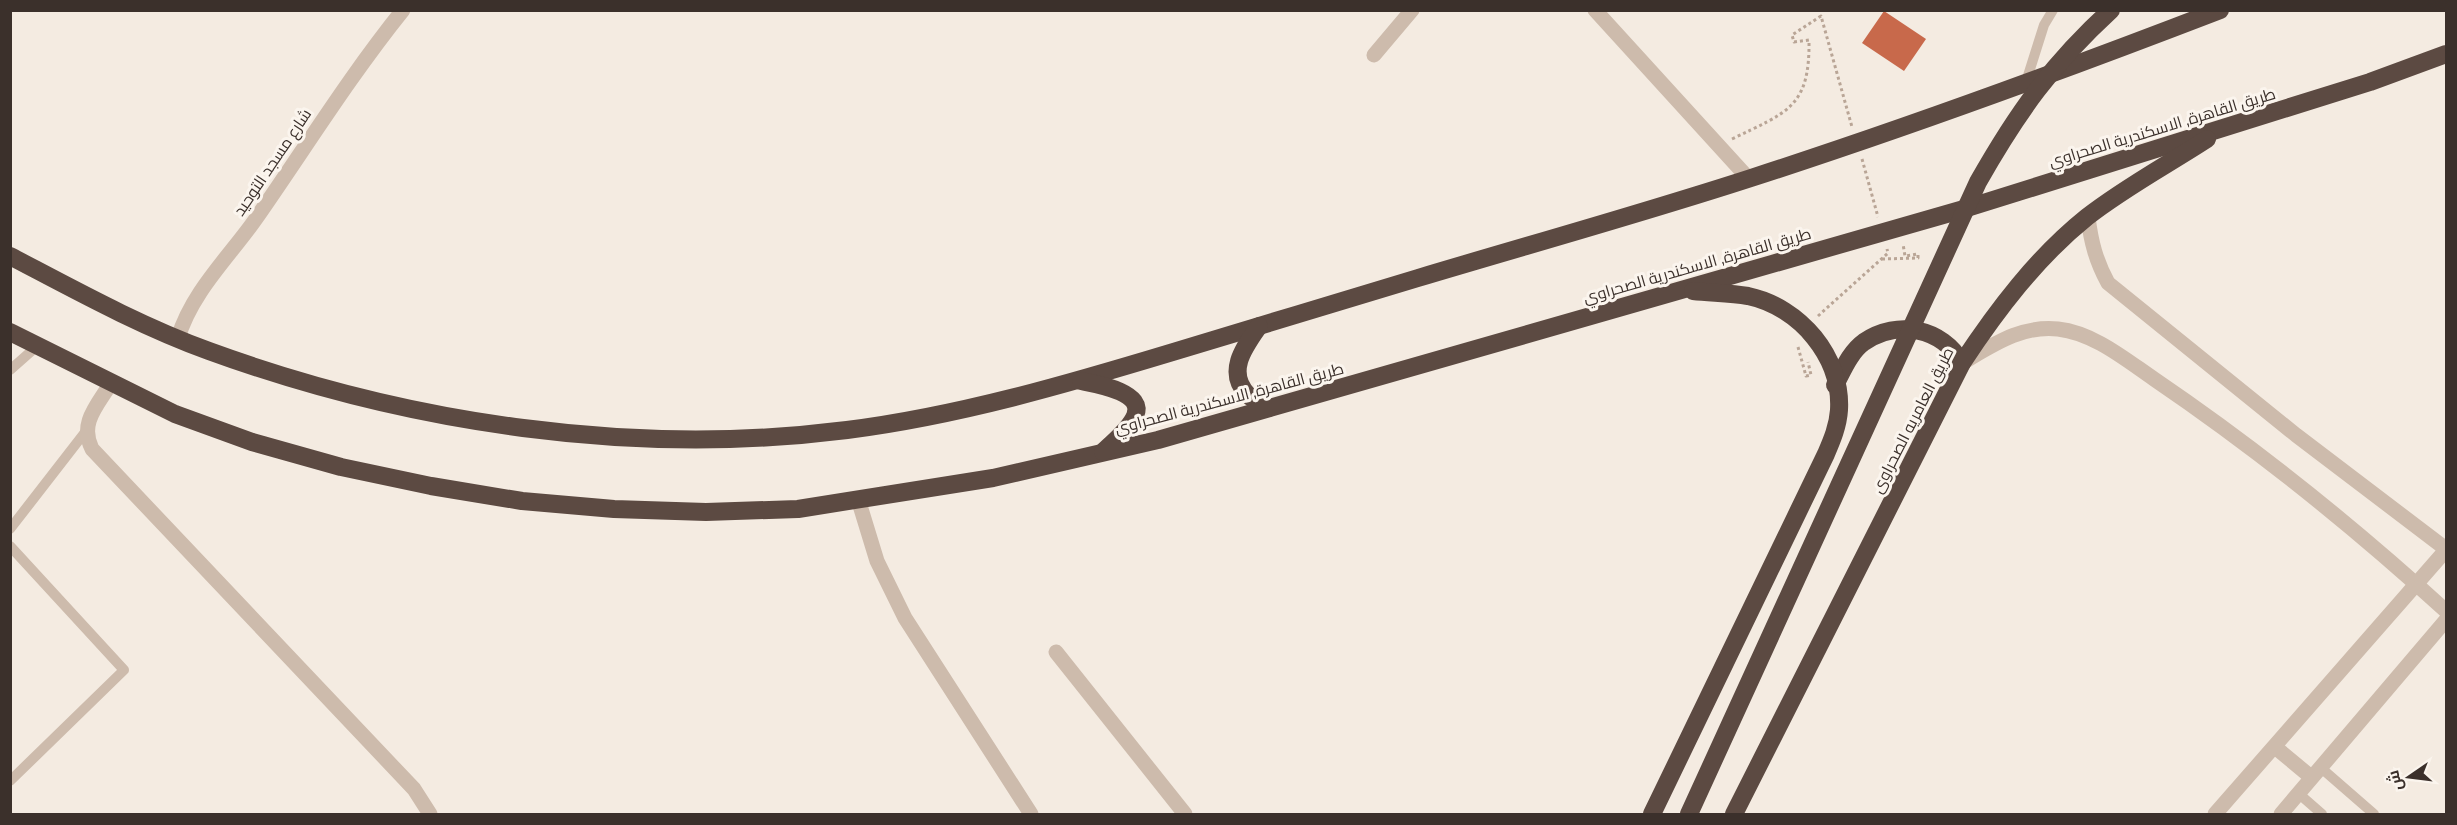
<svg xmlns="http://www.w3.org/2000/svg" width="2457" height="825" font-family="'Exo 2',Cairo,sans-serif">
<rect width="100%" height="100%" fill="#f4ebe1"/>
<!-- building -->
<polygon fill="#c8694b" points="1884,11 1926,39 1904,71 1862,43"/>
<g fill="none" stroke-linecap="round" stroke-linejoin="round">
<!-- path -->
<g stroke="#b9a596" stroke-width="3" stroke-dasharray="3 3" stroke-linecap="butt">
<path d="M1732,139C1787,112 1810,108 1809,40L1794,42L1792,35L1821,16L1852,127"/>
<polyline points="1862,159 1878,217"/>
<polyline points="1882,259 1918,258 1918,254 1905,256 1903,244"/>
<polyline points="1818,316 1888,253 1887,249"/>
<polyline points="1798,347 1806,376 1811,375 1808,362"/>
</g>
<!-- lane -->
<g stroke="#cdbbac" stroke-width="10">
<polyline points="2025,85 2044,25 2053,10"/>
<polyline points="10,370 36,347"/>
<polyline points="10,529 86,431"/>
<polyline points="10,546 124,670 10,781"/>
<polyline points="2320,767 2374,814"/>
<polyline points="2298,793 2322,814"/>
</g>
<!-- street -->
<g stroke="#cdbbac" stroke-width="15">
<polyline points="1595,10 1749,179"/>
<polyline points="1374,55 1412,10"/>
<path d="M2088,217C2091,242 2096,261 2108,283L2296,435L2446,549"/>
<path d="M178,338C192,292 228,258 255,220C304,150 349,77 403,10"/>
<path d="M1962,363C1993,345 2021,325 2058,329C2094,333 2126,360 2154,379C2257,449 2355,528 2446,611"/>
<path d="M111,383C97,406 79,423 92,449L414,789L430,814"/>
<polyline points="858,499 877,561 905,618 1031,814"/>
<polyline points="1056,652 1185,814"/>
<polyline points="2275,747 2311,777"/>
<polyline points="2215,814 2446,550"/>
<polyline points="2281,814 2446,620"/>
</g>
<!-- highway -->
<g stroke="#5c4a42" stroke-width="18">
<path d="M10,256C75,290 140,326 209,351C409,424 634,457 847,430C958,416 1067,384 1173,352C1255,327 1336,303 1418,278C1528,245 1640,214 1751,178C1909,127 2064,70 2220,10"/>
<path d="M1259,326C1245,346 1225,372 1248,395C1253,400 1262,404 1269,408"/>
<polyline points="10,332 175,414 252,442 341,467 431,486 522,501 614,509 706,512 798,509 993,478 1158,440 1964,209 2370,82 2446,54"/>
<path d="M1081,381C1096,384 1146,392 1135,416C1129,430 1114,441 1103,452"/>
<path d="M1835,385C1843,370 1850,352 1864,342C1898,319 1942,328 1962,363"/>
<path d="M1652,814L1826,454C1832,440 1838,426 1839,410C1842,357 1800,307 1748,296C1730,293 1711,293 1693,291"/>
<path d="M1689,814L1978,182C2017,113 2052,64 2111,10"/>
<path d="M1734,814L1962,363C1997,310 2037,257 2087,217C2124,188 2167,165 2207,139"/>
</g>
</g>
<g text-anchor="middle" stroke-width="6" stroke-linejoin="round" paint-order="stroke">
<!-- street labels -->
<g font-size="16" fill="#3b302b" stroke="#fbf5ee">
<text transform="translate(2162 127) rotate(-17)" y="6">طريق القاهرة, الاسكندرية الصحراوي</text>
<text transform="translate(272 162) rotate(-56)" y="6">شارع مسجد التوحيد</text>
<text transform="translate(1697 265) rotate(-16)" y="6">طريق القاهرة, الاسكندرية الصحراوي</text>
<text transform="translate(1229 398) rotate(-15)" y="6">طريق القاهرة, الاسكندرية الصحراوي</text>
<text transform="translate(1912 420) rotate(-63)" y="6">طريق العامريه الصحراوى</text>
</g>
</g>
<!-- border -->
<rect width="2457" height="825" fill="none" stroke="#3b302b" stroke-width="24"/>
<!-- north arrow -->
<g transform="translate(2409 777) rotate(256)" stroke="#fbf5ee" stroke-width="4.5" paint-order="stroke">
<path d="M0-4.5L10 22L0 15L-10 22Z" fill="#3b302b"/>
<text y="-9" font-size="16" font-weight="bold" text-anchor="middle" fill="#3b302b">ش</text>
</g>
</svg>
